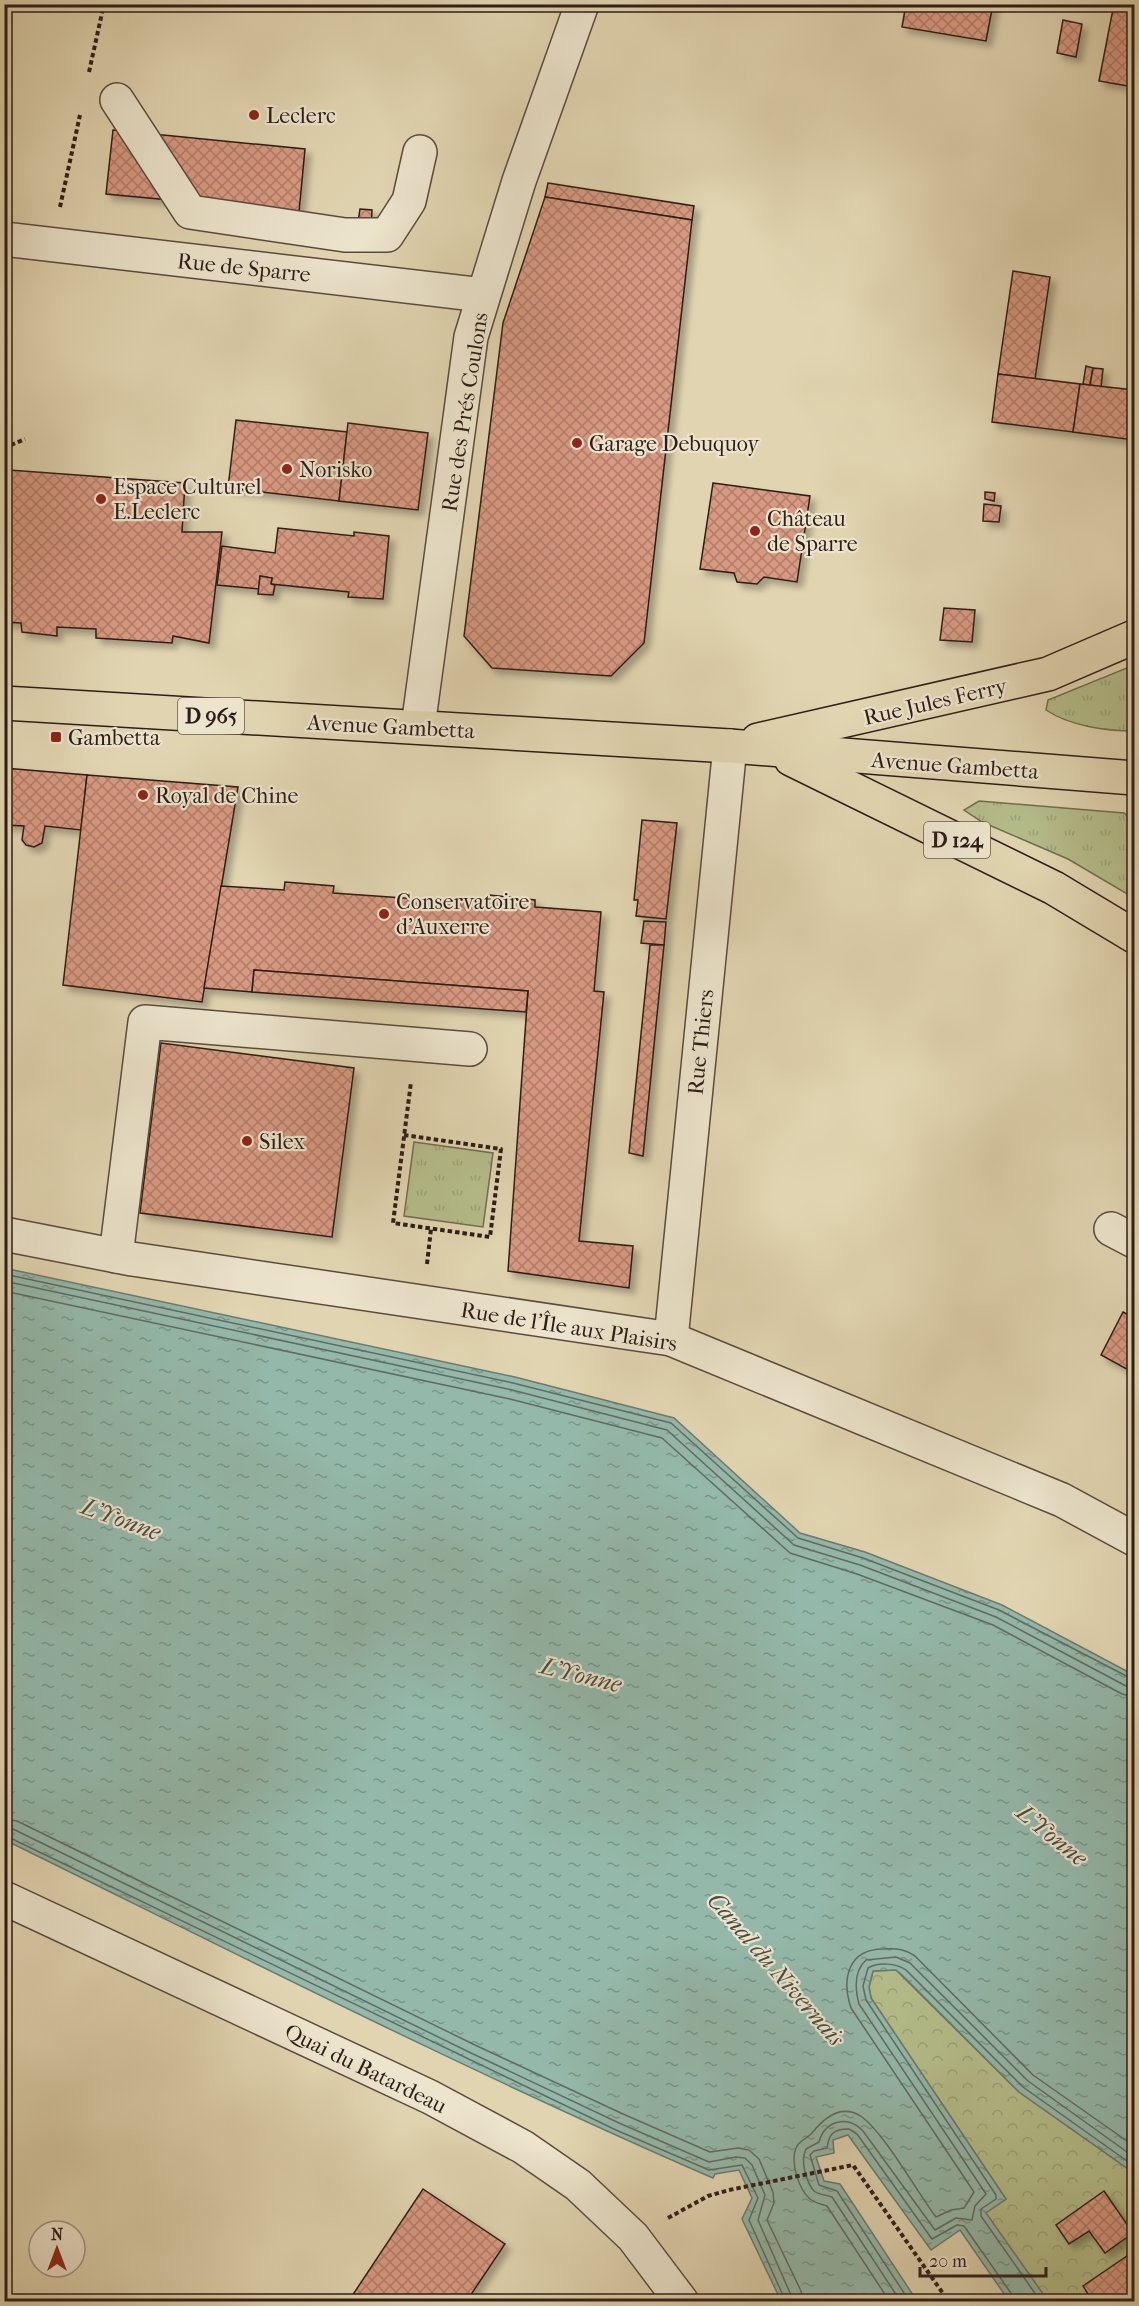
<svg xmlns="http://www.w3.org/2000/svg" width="1139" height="2306" font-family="'IM FELL French Canon',serif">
<defs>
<pattern id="grass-tufts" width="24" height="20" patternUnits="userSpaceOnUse" patternTransform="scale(1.5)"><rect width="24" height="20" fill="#b4bd8a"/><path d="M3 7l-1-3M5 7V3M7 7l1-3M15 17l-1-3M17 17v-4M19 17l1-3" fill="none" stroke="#9ba276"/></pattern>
<pattern id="park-crowns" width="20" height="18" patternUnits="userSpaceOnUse" patternTransform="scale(1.5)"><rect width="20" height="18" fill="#b4bd8a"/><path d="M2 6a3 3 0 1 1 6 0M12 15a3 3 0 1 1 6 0" fill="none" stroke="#9ba276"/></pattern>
<pattern id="water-ripples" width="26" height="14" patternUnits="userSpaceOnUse" patternTransform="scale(1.5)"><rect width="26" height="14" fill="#94b9ab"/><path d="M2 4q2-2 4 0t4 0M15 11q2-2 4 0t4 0" fill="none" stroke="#79968a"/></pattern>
<pattern id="building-cross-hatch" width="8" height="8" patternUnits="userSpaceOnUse" patternTransform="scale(1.5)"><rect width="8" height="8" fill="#d89981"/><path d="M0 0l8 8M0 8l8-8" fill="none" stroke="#b07c69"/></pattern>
<filter id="shadow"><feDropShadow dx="5.5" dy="5.5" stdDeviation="3" flood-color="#0004"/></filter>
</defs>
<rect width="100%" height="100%" fill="#e1d5b1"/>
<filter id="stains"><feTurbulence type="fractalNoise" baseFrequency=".00333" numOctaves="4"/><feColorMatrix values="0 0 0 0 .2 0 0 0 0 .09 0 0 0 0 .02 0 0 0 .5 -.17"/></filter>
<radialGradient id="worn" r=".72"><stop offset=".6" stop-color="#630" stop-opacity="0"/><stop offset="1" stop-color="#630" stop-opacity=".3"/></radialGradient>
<!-- grass -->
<g fill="url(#grass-tufts)" stroke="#706d51" stroke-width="1.5">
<path d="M1134,665V731C1106,731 1070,726 1046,710L1048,700Z"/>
<polygon points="979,801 1124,813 1134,822 1134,898 1068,859 982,822 964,810"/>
<polygon points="414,1142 493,1153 483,1227 404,1216"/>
</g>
<!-- park -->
<polygon fill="url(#park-crowns)" stroke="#706d51" stroke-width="1.5" points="896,1970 1019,2092 1134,2173 1134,2301 1048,2301 985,2213 1006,2199 871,1998 869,1987 873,1971"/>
<!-- water -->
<path fill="url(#water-ripples)" stroke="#6b7b70" stroke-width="1.5" d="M4,1268L515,1377L674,1418L800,1533L865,1552L1002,1605L1134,1675V2173L1019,2092L902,1975L896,1970L873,1971L869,1987L871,1998L1006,2199L986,2213L1048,2301H1009L960,2230L931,2250L848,2135L833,2140L834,2153L816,2157L824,2181L840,2184L917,2301H781L742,2219L752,2198L739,2170L715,2174L713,2178C473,2074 239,1955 5,1840Z"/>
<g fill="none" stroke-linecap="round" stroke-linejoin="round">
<!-- shore -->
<g stroke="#606b62" stroke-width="1.5">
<polyline points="4,1274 513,1383 671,1423 798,1538 863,1558 999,1610 1134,1680"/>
<polyline points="4,1281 512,1390 667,1430 794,1545 860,1565 996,1617 1126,1686 1134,1688"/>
<polyline points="4,1291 510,1399 662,1438 790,1553 857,1574 993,1625 1122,1694 1134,1697"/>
<polyline points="4,1819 17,1821 475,2045 623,2114 710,2152 738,2148 749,2150 759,2159 773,2192 774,2203 767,2220 801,2291 803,2302"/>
<polyline points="4,1828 13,1829 471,2053 619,2123 709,2162 736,2157 745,2158 752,2165 765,2195 758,2220 794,2302"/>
<polyline points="4,1835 616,2130 709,2170 742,2165 758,2198 749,2220 786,2302"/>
<path d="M890,2302L827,2206C821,2204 815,2203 810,2199C799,2190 790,2162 796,2148C799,2140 807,2139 812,2133C824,2118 842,2103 862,2117C885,2134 917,2192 936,2217L951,2210L964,2208L974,2192L851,2008C841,1978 849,1949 883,1949C897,1948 904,1949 915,1956L1033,2075L1134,2146"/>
<path d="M901,2302L832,2197C827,2195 819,2195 814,2191C806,2182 800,2160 806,2149L819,2142C825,2120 848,2115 863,2131L935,2230L956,2218L972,2220L975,2206L986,2194L859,2004C855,1989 854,1971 866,1960L896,1957L910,1963L1028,2081L1134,2157"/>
<path d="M910,2302L837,2191L819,2185L810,2155L814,2151L827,2148C829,2134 833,2129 849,2129L857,2134L932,2239L957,2225L964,2226L1013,2296L1014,2302"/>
<path d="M1041,2302L981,2216V2209L996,2199V2195L866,2000L863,1986L868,1968C878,1962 896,1963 906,1970L1023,2087L1134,2166"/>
</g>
</g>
<!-- building -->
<g fill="url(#building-cross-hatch)" stroke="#2d1d18" stroke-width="1.5" filter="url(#shadow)">
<polygon points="906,4 993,4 986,41 902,27"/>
<polygon points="1114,4 1134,4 1134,87 1099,81"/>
<polygon points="1063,20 1082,24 1076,57 1057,53"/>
<polygon points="113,130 305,149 299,212 106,194"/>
<polygon points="548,183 694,206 692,220 545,197"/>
<polygon points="545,197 692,220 644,643 611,676 492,668 464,636 503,323"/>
<polygon points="360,209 372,210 371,230 357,228"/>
<polygon points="1013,271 1050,277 1035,379 998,374"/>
<polygon points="1086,366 1093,368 1090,385 1083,384"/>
<polygon points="1093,368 1103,369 1101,387 1090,385"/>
<polygon points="998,374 1080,384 1073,432 992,422"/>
<polygon points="1080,384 1134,390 1134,440 1073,432"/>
<polygon points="236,420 347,432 339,501 228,488"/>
<polygon points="348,423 428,433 418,510 339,501"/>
<polygon points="9,470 185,483 182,532 222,532 209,643 173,636 172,643 96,638 96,629 57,627 57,636 22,632 21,623 4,622 4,510"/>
<polygon points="713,483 810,496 797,582 764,577 757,584 737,582 734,573 700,569"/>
<polygon points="985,492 995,493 994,501 985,499"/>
<polygon points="984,504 1001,506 999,522 983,521"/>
<polygon points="278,528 354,536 354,532 389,536 383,599 348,597 349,592 271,584 272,578 260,576 259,589 217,585 222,546 275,553"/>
<polygon points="260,576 272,578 271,584 275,585 273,595 258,594"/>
<polygon points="944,608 975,610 972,642 940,640"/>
<polygon points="4,768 87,775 81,830 45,826 42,843 34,847 26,845 22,840 24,826 4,825"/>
<polygon points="87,775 238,787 202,1002 63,985"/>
<polygon points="642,820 677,823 666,919 636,916 638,900 634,900"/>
<polygon points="285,882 334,886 333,893 489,904 490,895 535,900 535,907 601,912 594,991 604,992 579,1241 633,1246 629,1288 508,1271 528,991 254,970 252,992 204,988 221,886 284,890"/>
<polygon points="644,921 666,922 664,945 641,943"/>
<polygon points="650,945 664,945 643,1156 629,1153"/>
<polygon points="254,970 528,991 526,1012 252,992"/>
<polygon points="161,1043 354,1068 332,1237 140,1213"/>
<polygon points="1123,1312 1134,1318 1134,1373 1101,1355"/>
<polygon points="423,2189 505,2244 466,2302 348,2302"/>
<polygon points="1104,2191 1133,2233 1105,2253 1089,2231 1069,2244 1056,2225"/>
<polygon points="1133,2252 1134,2302 1093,2302 1083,2286"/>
</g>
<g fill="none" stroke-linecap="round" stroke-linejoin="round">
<defs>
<g id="minor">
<polyline points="117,100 190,212 345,235 387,235 409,201 420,152"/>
<polyline points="4,239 483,295"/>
<polyline points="418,727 471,337 519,181 582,4"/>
<polyline points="1111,1229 1134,1241"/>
<polyline points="4,1234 132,1259 671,1339 1062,1500 1134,1539"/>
<polyline points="116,1256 145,1022 470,1049"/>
<polyline points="671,1339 730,746"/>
<polyline points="4,1898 430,2097 523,2147 578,2185 633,2237 682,2302"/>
</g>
<g id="major">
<polyline points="4,703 730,746 1134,778"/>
<polyline points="758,740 1048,674 1134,637"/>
<polyline points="791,759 1054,888 1134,936"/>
</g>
</defs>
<!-- minor casing -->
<use href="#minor" stroke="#5a4b3e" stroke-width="36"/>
<!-- major casing -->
<use href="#major" stroke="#2d1d18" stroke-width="36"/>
<!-- path -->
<g stroke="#2d1d18" stroke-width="4" stroke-dasharray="4.5 3" stroke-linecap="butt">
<polyline points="89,72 104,4"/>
<polyline points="60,207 80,115"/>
<polyline points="4,448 25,439"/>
<polyline points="404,1135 501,1149 490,1237 393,1223 411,1082"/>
<polyline points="427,1264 431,1229"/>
<polyline points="668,2218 708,2196 729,2190 853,2165 949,2302"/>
</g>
<!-- minor -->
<use href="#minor" stroke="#ece4cc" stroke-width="33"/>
<!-- major -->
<use href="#major" stroke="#e1d5b1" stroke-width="33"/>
</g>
<!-- markers -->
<g fill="#8f2418" stroke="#ece4cc" stroke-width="2">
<circle cx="254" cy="115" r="6"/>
<circle cx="577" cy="443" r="6"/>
<circle cx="287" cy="469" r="6"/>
<circle cx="101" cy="499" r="6"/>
<circle cx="755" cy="531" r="6"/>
<rect x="50" y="731" width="12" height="12" rx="3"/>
<circle cx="143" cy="795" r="6"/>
<circle cx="384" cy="914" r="6"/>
<circle cx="247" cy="1141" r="6"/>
</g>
<g text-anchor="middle" stroke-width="4.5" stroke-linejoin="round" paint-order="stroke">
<!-- shield labels -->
<g fill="#ece4cc" stroke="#66594e" stroke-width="1.5">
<rect x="178" y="698" width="66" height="36" rx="4.5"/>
<rect x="924" y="822" width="66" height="36" rx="4.5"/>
</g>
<g font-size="21" font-weight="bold" fill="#2d1d18">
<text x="211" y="723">D 965</text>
<text x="957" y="847">D 124</text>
</g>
<!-- poi labels -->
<g font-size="22" fill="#2d1d18" stroke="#ece4cc" text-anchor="start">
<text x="266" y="123">Leclerc</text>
<text x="589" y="451">Garage Debuquoy</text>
<text x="299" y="477">Norisko</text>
<text x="113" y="494">Espace Culturel<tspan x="113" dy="25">E.Leclerc</tspan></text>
<text x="767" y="526">Château<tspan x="767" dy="25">de Sparre</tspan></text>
<text x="68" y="745">Gambetta</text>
<text x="155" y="803">Royal de Chine</text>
<text x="396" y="909">Conservatoire<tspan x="396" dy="25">d'Auxerre</tspan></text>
<text x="259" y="1149">Silex</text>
</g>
<!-- street labels -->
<g font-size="22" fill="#2d1d18" stroke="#ece4cc">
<text transform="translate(244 267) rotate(6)" y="8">Rue de Sparre</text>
<text transform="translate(464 412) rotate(-81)" y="8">Rue des Prés Coulons</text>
<text transform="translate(935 701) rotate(-13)" y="8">Rue Jules Ferry</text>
<text transform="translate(391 726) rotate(3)" y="8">Avenue Gambetta</text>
<text transform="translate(955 765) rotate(4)" y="8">Avenue Gambetta</text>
<text transform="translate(700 1042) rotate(-84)" y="8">Rue Thiers</text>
<text transform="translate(569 1326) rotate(9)" y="8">Rue de l'Île aux Plaisirs</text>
<text transform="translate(366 2068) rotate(26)" y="8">Quai du Batardeau</text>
</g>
<!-- water labels -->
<g font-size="24" font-style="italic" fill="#4c4c44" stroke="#ece4cc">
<text transform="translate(121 1519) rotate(20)" y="8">L'Yonne</text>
<text transform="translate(581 1675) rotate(14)" y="8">L'Yonne</text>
<text transform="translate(1052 1835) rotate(39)" y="8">L'Yonne</text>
<text transform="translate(776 1969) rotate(49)" y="8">Canal du Nivernais</text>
</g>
</g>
<!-- margin -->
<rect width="1139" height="2306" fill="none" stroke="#e1d5b1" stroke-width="24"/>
<rect x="6" y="6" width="1127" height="2294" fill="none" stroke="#2d1d18" stroke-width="3"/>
<rect x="12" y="12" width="1115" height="2282" fill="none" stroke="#2d1d18" stroke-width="1.5"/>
<!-- north arrow -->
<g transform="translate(57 2249)"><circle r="28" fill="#ece4cc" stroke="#a09484" stroke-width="1.5"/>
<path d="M0-4.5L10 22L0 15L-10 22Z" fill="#8f2418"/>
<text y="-9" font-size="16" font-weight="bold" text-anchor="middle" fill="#2d1d18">N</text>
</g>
<!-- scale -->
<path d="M920 2267v9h126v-9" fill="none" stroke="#2d1d18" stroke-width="3"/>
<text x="929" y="2267" font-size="18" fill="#2d1d18" stroke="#ece4cc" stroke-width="4.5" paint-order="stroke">20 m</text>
<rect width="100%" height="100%" filter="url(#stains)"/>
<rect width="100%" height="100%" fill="url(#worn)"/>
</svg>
